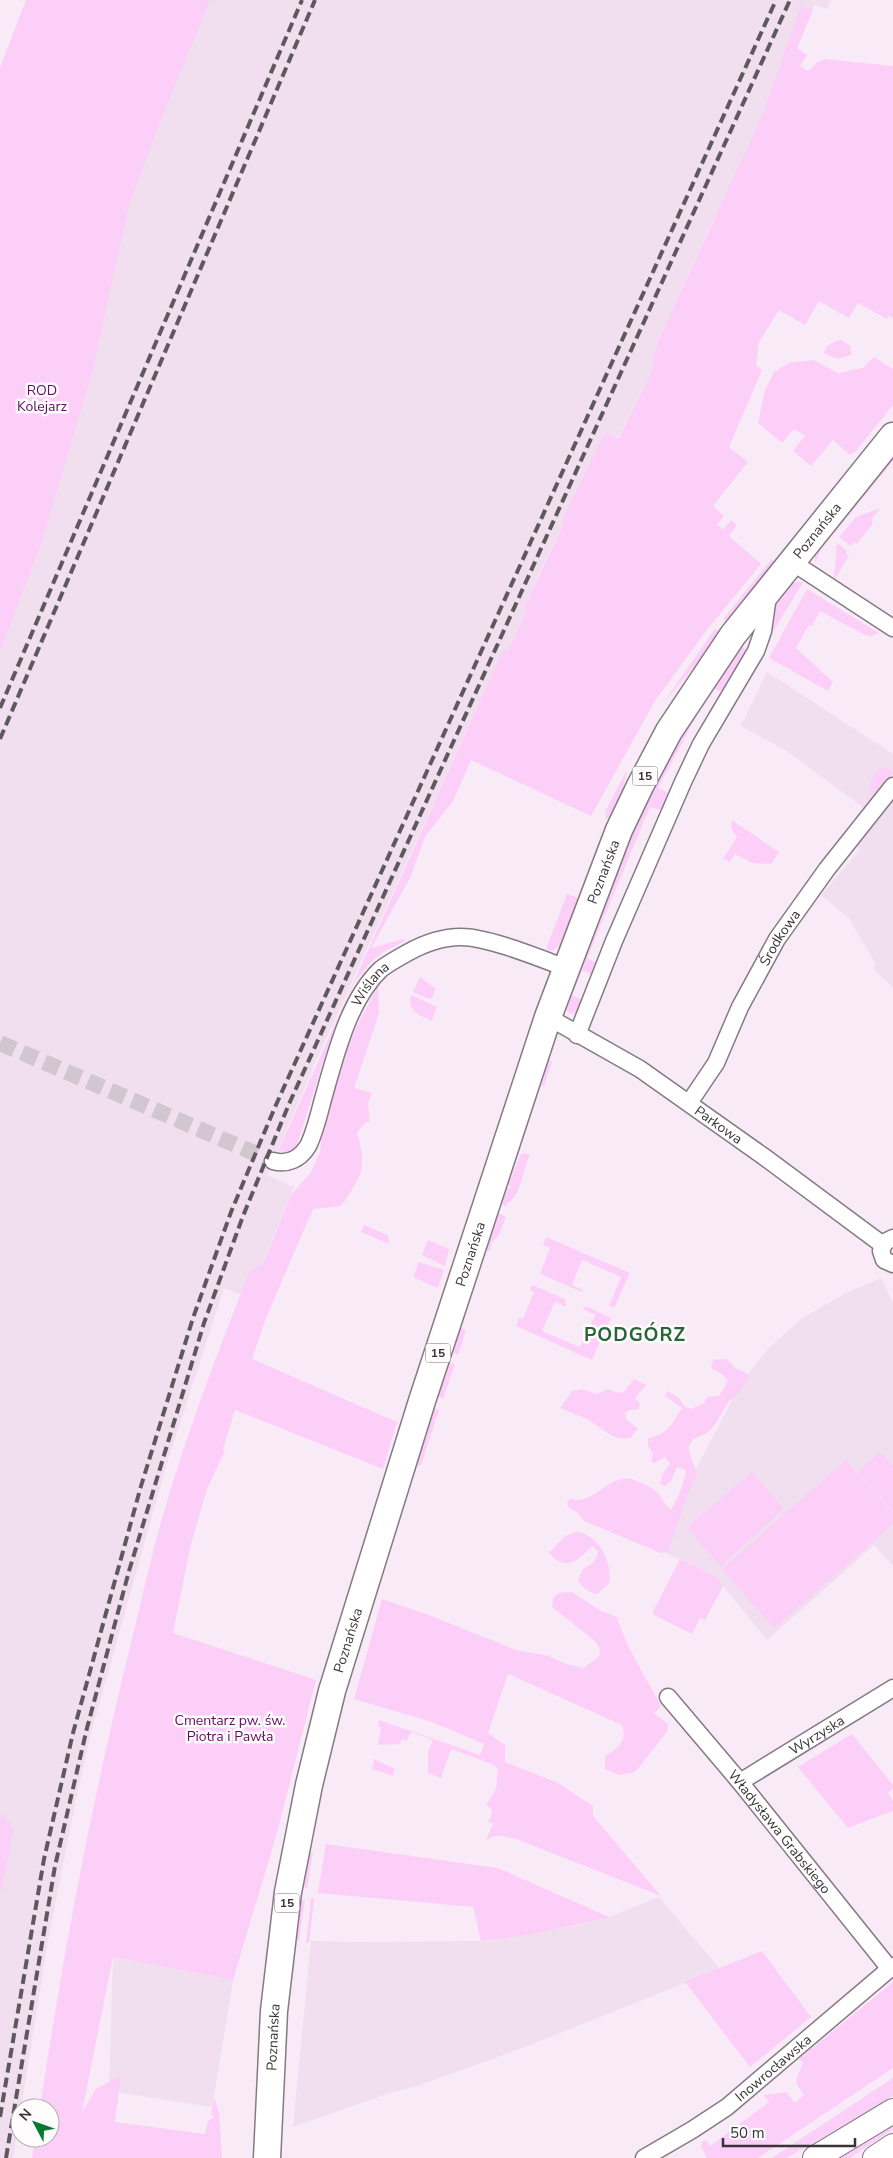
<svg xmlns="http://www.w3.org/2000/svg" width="893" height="2158" font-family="'Nunito Sans',sans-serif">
<rect width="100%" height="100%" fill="#f8ebf7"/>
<!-- built -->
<g fill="#f1deef">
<polygon points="28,0 831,0 827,9 814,5 797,48 807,55 777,98 712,223 658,341 650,376 617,439 605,433 564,524 540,572 524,608 527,610 508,652 503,651 319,1054 267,1175 294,1187 248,1298 224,1288 167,1463 91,1733 77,1794 48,1941 13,2158 0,2158 0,559 63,381 0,74"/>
<polygon points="767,672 893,754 893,774 864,808 787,751 741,726"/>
<polygon points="893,800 893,987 874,970 875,963 849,918 821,895 860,850 857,846"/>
<polygon points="881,1278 893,1303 893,1566 874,1545 767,1640 715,1576 655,1548 742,1381 770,1347 801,1319 844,1294"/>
<polygon points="659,1897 720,1969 525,2047 417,2086 389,2093 293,2127 311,1941 358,1942 481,1941 530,1935 609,1917"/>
<polygon points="113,1957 233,1980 212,2107 109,2091"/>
</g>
<!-- green -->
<g fill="#fccff9">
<polygon points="26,0 210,0 157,129 129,205 92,372 42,541 0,651 0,68"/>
<polygon points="801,6 813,10 797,48 807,55 800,66 808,71 818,62 825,59 893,66 893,318 888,315 887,319 858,303 849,318 819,301 805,325 779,310 759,342 756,365 762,370 729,447 748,462 713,506 724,516 717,525 723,530 731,520 737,525 729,536 761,564 706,631 655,701 591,816 471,760 453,801 425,837 410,878 371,948 403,939 405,941 383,952 371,962 354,983 325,1056 297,1145 290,1153 278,1151 503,650 508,652 527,610 524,608 564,524 562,521 605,433 618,439 650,376 658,341 763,114"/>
<path d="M842,340L850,346L852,354C842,359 834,360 824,353C826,344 834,341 842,340Z"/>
<polygon points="874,357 893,369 893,405 856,451 850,455 833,440 811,466 793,451 805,436 794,429 782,443 758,423 765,390 774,372 789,363 813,360 838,373 863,368"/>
<polygon points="893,456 893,461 821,549 815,564 815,553"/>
<polygon points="880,508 871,520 873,523 857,544 853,542 851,546 839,537 856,517"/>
<polygon points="837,543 847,551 846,554 849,556 835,579 834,577"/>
<polygon points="772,559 775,562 726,623 724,618"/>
<polygon points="796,582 803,582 769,639 772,628 771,617 774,605 791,584"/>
<polygon points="807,589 879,633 871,636 865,635 820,611 812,626 809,625 796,648 833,682 828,691 769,658"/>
<polygon points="715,629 720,631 700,660 664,702"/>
<path d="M740,646L748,651L725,690L719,691L712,687L658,788L668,793V795L661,810L650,807L587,958L596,963L593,973L591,974L582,970L572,995L582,1000V1005L578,1013L571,1014L566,1010V1001C599,909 633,816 682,731C700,701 718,672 740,646Z"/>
<path d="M884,767L890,769L893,774L874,797C866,786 873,772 884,767Z"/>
<polygon points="627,770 621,799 609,820 606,818 605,812"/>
<polygon points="732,820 779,852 771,864 752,863 735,854 730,862 723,859 737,837 731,828"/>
<path d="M567,894L576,897L579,901C572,917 568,949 547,952V946Z"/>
<polygon points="420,977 436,989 432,998 429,999 413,992"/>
<path d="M378,986L379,1013L354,1088L372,1093L368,1103L370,1123L366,1122L357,1133C368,1169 361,1177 341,1206L313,1209L266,1318L252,1359L397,1422L383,1469L235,1410L223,1449L225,1450L206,1492L190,1548L173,1633L316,1680L277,1833L233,1980L113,1957L82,2112L96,2089L121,2075L115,2122L205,2134L208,2121L214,2117L211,2115L214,2098L219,2112L222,2158H32L35,2138H50V2108H40C63,1952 93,1796 131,1643C142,1600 151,1555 164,1512C188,1430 218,1350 250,1271L263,1264L291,1195L311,1172L320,1152L323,1123L351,1037Z"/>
<path d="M411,995L437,1007L432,1021C419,1015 407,1012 411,995Z"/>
<polygon points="546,1057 552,1062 544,1086 542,1086"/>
<path d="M526,1153L530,1155C523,1167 521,1199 506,1204L508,1208L501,1203L506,1188L509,1189L511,1186L508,1185L521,1154Z"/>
<polygon points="498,1213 506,1217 499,1235 492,1242 490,1251 486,1250 485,1245 495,1214"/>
<polygon points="364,1225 388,1235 389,1244 361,1232"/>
<polygon points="546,1237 630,1273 614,1308 609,1306 621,1277 582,1260 572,1285 583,1290 582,1292 540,1274 550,1248 543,1245"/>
<polygon points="428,1240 449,1249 445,1266 422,1255"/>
<polygon points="419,1262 444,1270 438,1288 413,1277"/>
<polygon points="532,1285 565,1299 566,1307 555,1302 542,1331 580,1347 595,1315 583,1309 585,1307 589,1307 611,1318 592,1360 516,1326 519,1318 523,1319 534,1292 530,1290"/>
<polygon points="462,1328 465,1330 465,1334 458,1355 451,1351 457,1330"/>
<path d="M727,1359L736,1369L745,1372L749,1377L739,1393L729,1401L714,1426L706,1434L693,1439L688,1448L697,1474L688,1494L668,1551L661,1553L584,1521L578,1513L568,1507L567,1502L571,1499C594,1506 610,1471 635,1480C641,1483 651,1487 656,1491C662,1497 664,1505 671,1509C676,1504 686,1477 686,1470L677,1467L671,1481L665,1486L660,1484L662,1475L670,1464L665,1457L654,1463L651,1460L653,1454L648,1446V1438C669,1434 671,1425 682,1408L665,1396L668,1391L678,1397L685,1407L691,1409L704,1403L707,1397L719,1396L728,1381L723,1375L711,1368L713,1360Z"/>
<polygon points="450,1363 455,1364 443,1399 437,1395 447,1364"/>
<path d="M634,1379L646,1385L635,1398L640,1404L639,1409L630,1410L625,1413L626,1419L638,1429L630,1438C612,1441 601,1427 587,1419C578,1415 569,1412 560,1408L572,1391L581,1389L597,1394L608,1389L617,1393L624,1392Z"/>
<polygon points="434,1409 439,1410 421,1465 416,1467 415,1466 432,1410"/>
<polygon points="880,1452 893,1466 893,1511 858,1472"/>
<polygon points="846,1460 893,1513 893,1524 774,1628 722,1569"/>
<polygon points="752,1472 784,1509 721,1566 687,1528"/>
<path d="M576,1532C599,1533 613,1564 609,1584L597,1594C587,1592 583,1588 578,1580L583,1569C591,1565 597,1561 598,1551L592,1546C578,1560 567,1573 549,1553L565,1536Z"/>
<polygon points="680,1559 715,1576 723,1586 705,1620 700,1618 692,1634 652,1614"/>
<path d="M572,1592L601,1611L617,1617C626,1648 646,1677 661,1706L654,1713L668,1724L667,1732L635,1772L618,1775L605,1769V1756C617,1749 628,1741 622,1725L508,1674L488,1733L505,1745V1762L558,1783L593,1806V1816L661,1896L519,1840C506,1837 498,1833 486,1840L493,1824L488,1822L492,1815L491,1809L486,1805L496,1789L498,1769L494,1765L451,1749L441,1778L428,1773V1752L433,1740L411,1732L407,1741L402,1739L400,1744L378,1745L381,1729L378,1726L379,1720L480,1755L484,1744L432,1722L354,1699L382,1599L429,1615L516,1650L549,1656L566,1664L584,1668L599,1656L600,1649L595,1641L552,1607L553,1599L558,1593Z"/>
<polygon points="852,1734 893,1785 893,1789 888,1793 893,1801 893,1811 848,1828 798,1767"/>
<polygon points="374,1759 395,1769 393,1776 372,1769"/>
<polygon points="2,1814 14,1829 0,1895 0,1822"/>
<polygon points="326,1844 498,1868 609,1917 530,1935 481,1941 473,1907 318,1893"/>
<polygon points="313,1852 307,1889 304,1886 309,1854"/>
<polygon points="311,1898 314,1899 309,1943 306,1943"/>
<polygon points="305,1900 299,1941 296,1939 301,1901"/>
<polygon points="762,1951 811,2017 750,2067 685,1982"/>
<path d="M893,1982V2068L758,2158H707L701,2146L702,2142L706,2140L710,2146L769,2102L764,2095L786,2092L795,2103L804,2095C792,2078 796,2082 803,2063L799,2059Z"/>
<polygon points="893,2078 893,2096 787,2158 772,2158"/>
<polygon points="893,2118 893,2129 850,2158 827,2158"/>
</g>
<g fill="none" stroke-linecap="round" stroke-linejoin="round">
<!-- street-tunnel -->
<polyline stroke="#d2c6d1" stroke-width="16" stroke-dasharray="16 8" stroke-linecap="butt" points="0,1043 273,1161"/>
<defs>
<g id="street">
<polyline points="792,562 893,628"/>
<path id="s1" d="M548,1017L640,1069L763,1156L883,1245"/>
<polyline points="577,1035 614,941 683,782 701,744 756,651 763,631 768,596"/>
<path id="s2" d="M689,1103L716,1063L740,1007L777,939L827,869L893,786"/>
<path id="s3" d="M273,1161C288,1165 300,1159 308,1146C315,1132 319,1114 323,1099C335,1057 348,1000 381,969C389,963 398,958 407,953C423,944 441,937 461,937C488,937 539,958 566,968"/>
<polyline points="893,1238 885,1242 881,1251 884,1260 893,1264"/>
<path id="s4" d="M668,1697L740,1782L890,1969"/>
<path id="s5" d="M740,1782L893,1688"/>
<path id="s6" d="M644,2158L692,2130L727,2107L893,1966"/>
</g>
<g id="secondary">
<polyline points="815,2158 893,2111"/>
<polyline points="875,2158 893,2146"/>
</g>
<g id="primary">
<path id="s7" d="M267,2158L274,2011L288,1892L309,1785L332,1691L422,1401L548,1017L619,830L640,786L669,731L733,635L893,436"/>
</g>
</defs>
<!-- street casing -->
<use href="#street" stroke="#857a84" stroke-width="19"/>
<!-- secondary casing -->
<use href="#secondary" stroke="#857a84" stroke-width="26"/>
<!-- primary casing -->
<use href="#primary" stroke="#857a84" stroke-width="29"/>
<!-- street -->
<use href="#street" stroke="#fff" stroke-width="16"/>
<!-- secondary -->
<use href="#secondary" stroke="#fff" stroke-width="24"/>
<!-- primary -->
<use href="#primary" stroke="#fff" stroke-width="26"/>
<!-- rail -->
<g stroke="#5f595e" stroke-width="4" stroke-dasharray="10 5" stroke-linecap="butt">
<polyline points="0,708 302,0"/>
<polyline points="0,739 315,0"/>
<polyline points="0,2117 44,1859 73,1733 141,1486 193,1318 231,1212 275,1107 776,0"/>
<polyline points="6,2158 55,1866 87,1728 129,1571 204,1323 243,1216 289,1104 790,0"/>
</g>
</g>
<g text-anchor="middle" stroke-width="5" stroke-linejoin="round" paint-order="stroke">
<!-- shield labels -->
<g fill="#fffcfe" stroke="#747073" stroke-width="1">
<rect x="632.5" y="766.5" width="25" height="19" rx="4"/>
<rect x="425.5" y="1343.5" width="25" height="19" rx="4"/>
<rect x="274.5" y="1893.5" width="25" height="19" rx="4"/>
</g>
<g font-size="12" font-weight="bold" fill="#393438">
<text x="645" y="780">15</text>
<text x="438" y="1357">15</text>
<text x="287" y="1907">15</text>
</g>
<!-- park labels -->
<g font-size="14" fill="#640d63" stroke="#fffcfe">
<text x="42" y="395">ROD<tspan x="42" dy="16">Kolejarz</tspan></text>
<text x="230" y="1725">Cmentarz pw. św.<tspan x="230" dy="16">Piotra i Pawła</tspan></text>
</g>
<!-- street labels -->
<g font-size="14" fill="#393438" stroke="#fffcfe">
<text dy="5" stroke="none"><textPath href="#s7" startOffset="1741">Poznańska</textPath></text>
<text dy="5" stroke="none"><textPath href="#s7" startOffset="1336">Poznańska</textPath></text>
<text dy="5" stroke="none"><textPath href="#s2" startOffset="189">Środkowa</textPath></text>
<text dy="5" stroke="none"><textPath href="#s3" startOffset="216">Wiślana</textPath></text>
<text dy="5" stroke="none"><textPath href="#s1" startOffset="202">Parkowa</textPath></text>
<text dy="5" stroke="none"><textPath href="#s7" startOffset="931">Poznańska</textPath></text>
<text dy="5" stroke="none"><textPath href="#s7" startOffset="526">Poznańska</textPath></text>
<text dy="5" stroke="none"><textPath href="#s5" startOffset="90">Wyrzyska</textPath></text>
<text dy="5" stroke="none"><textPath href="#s4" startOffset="175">Władysława Grabskiego</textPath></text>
<text dy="5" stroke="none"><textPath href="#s7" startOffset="121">Poznańska</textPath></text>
<text dy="5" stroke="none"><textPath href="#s6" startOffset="158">Inowrocławska</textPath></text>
</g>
<!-- district labels -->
<g font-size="19" font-weight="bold" letter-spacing="1" fill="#276536" stroke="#fffcfe">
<text x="635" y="1341">PODGÓRZ</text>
</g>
</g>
<!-- north arrow -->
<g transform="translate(35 2123) rotate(311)"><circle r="24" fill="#fffcfe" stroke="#b0acaf"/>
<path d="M0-4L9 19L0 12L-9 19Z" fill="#047b32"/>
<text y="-8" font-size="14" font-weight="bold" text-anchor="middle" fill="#393438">N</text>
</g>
<!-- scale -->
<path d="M723 2138v8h132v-8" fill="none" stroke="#393438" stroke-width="2.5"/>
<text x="730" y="2138" font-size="15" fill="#393438" stroke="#fffcfe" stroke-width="4" paint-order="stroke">50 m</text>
</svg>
